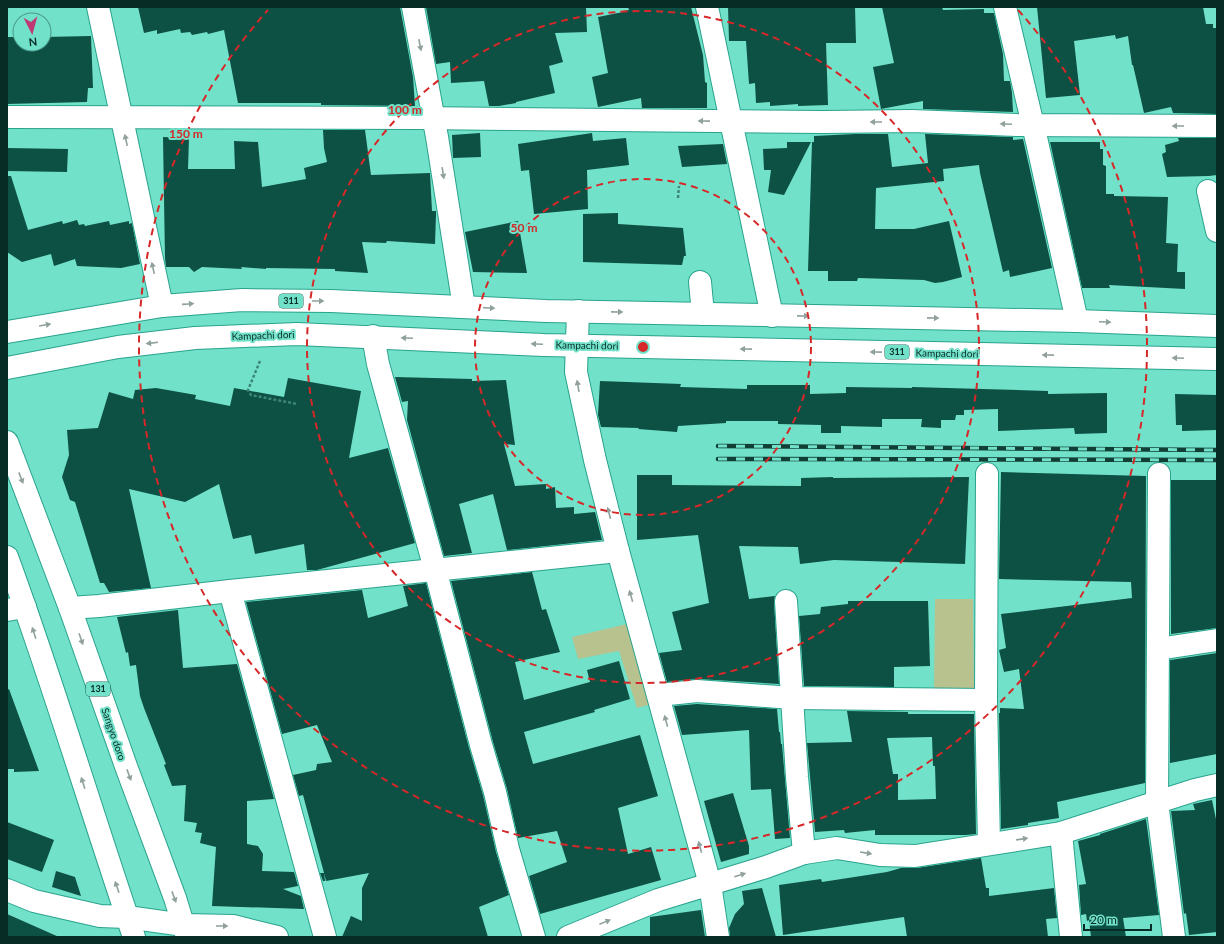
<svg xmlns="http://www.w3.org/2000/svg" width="1224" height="944" font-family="Lato,sans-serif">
<rect width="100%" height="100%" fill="#72e1c9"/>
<!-- green -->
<g fill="#b7c28f">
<polygon points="935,599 973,599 974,688 970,692 934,692"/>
<polygon points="627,624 652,704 637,708 619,651 578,659 572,637"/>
</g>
<!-- building -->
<g fill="#0d5044" fill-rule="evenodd">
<polygon points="138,7 400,7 413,77 415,106 321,105 321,103 238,103 224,30 208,34 207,32 192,35 190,32 181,33 180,29 157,34 157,30 144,33"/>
<polygon points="426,7 586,7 587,32 555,33 563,62 549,66 555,93 516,102 516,103 499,106 489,106 484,81 451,83 450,62 436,64"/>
<polygon points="628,7 691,7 703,55 705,82 707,83 707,108 642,108 641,98 598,107 592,77 608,73 598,17 623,12 623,11 629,10"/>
<polygon points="728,7 855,7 856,43 826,43 828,105 798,106 798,104 770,106 770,102 756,103 755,83 749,84 746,41 729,41"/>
<polygon points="882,7 942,7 943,10 984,9 984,13 994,13 1003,54 1004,81 1010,81 1012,93 1013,112 923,109 923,101 881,109 873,67 894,63"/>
<polygon points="1037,7 1203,7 1206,24 1213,24 1213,28 1217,28 1217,114 1173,113 1171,107 1144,113 1133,65 1132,65 1128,36 1116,39 1115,35 1074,41 1080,95 1046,98"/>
<polygon points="91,36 93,88 88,88 87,102 7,104 7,37 20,37 20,44 44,44 44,37"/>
<polygon points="323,130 365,130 371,175 430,173 432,211 436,211 436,214 435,244 387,241 386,243 362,242 368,273 335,271 335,269 266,268 266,269 241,267 242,269 202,267 194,272 189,267 166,267 165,258 163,137 189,138 188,169 235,169 234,141 258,142 262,187 306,179 304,168 327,162 324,148"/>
<polygon points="480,133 481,157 453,158 452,135"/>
<polygon points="592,133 593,141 626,138 629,165 587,170 588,209 534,214 529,170 521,171 518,144"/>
<polygon points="855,134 888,134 892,167 928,163 925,134 1013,137 1013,140 1023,139 1052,268 1010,277 1009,270 1003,272 980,173 979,165 943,169 944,181 876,188 875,229 914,229 949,221 962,277 943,282 935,283 924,280 858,278 857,281 828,281 828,271 808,271 812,142 814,142 814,136"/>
<polygon points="1178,138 1217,138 1217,175 1209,176 1167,177 1162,154 1166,152 1165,145 1179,141"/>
<polygon points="787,142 811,142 784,195 768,192 771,170 764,170 763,149 787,148"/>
<polygon points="1050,142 1100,142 1100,149 1103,149 1103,165 1106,166 1106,194 1114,194 1114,196 1168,197 1166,243 1178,244 1177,272 1185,272 1185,289 1109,285 1110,288 1082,288"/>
<polygon points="723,144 727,164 682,167 678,146"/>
<polygon points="7,148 68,149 67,172 7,171"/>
<polygon points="7,176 11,176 28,230 62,221 63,224 77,220 79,225 84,224 85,226 109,221 110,225 129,221 129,224 132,223 140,264 121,268 77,266 75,259 54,266 51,254 22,262 7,252"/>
<polygon points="618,213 618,224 683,228 686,256 684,256 682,265 583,262 583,214"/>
<polygon points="518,221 527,273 473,272 465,232"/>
<polygon points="395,377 472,379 472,381 506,380 515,445 504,444 515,486 546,484 546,489 555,487 556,508 574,507 574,514 595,512 602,540 507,550 493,494 459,504 472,553 444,556 407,420 408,401 402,402"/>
<polygon points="288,378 361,391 349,458 388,448 415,543 317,570 307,570 304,544 255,554 251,535 233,539 219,484 185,502 129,489 151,588 109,592 104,583 100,583 75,502 70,500 62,477 69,455 67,430 98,428 109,392 133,399 135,390 156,388 196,395 195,399 230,406 234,388 284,397"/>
<polygon points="600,381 681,384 680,387 747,389 747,385 810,385 810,394 846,393 846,387 912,388 912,387 1048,391 1048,394 1107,393 1107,433 1075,434 1074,428 998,431 998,409 964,410 964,415 956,415 955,420 941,420 941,428 921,427 922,419 882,419 882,427 841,426 841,433 821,433 821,425 778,424 778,421 726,421 726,423 678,426 677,432 638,429 639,428 601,427 598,415"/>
<polygon points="1175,394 1217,395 1217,430 1182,431 1182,425 1176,425"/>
<polygon points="1001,472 1146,476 1145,783 1057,802 1059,818 1028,823 1028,825 1001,829 999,713 1000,713 1000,708 1024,709 1019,669 1004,672 999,650 1006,648 1001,614 1132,598 1131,582 999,579"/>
<polygon points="637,475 672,475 672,485 801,486 801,478 833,477 833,478 969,477 965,564 834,560 800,564 798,547 739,546 749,599 775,596 774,602 779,684 698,679 667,682 659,653 682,650 672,612 709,603 698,535 637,540"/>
<polygon points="1171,480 1217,480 1217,628 1171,634"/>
<polygon points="532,572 542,610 546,609 560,652 515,662 524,700 590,682 587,670 619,661 630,699 594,710 595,712 524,732 533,764 640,735 658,796 618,808 628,854 651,847 661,880 540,914 529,876 567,862 557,831 518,838 507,789 493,742 451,581"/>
<polygon points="426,583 469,748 483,795 496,852 509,895 479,907 488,937 342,937 351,916 362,921 362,888 369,873 326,881 324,873 325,881 323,881 320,873 324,873 303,795 299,796 293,775 316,770 317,764 332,762 317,725 282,734 246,602 362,590 368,618 408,606 403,586"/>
<polygon points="848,601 928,601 930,666 894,667 894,687 804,686 799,616 820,614 821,607 848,604"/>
<polygon points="178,610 183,668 237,664 274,799 247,801 247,844 258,846 263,854 262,871 294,872 298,886 283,889 301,896 304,909 212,906 216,847 200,843 202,833 195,832 197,823 184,821 186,785 172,786 164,765 166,764 144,708 140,696 136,665 130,666 128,652 126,653 117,617"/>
<polygon points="1217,653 1217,754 1170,763 1170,660"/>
<polygon points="9,689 39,771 14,772 14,769 7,769 7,690"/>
<polygon points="697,704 777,709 779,732 780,732 781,744 782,744 790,838 775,839 771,789 751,790 749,730 682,735 674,706"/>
<path d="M847,711L908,712V714H974L976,834L966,835H875V830L845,833L844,830L815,832L807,743L852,742ZM932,737L933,766H935L936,799L898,800V774H893L887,738Z"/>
<polygon points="733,793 749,846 749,854 721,862 704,801"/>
<polygon points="1212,800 1217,824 1217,932 1189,935 1186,913 1184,914 1171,811 1195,810 1193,804"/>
<polygon points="1146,819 1159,915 1123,918 1126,937 1091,937 1089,920 1087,921 1086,914 1081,915 1079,885 1086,884 1078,841 1100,835 1100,834"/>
<polygon points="7,822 54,840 42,872 7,859"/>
<polygon points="981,858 986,888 989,888 989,896 1054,888 1057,918 1046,919 1048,937 907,937 904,917 783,935 779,885 821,879 822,882 887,872 901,868 917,868"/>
<polygon points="56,871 75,877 81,896 52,887"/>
<polygon points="762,888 776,937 730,937 729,928 735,914 744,904 742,891"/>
<polygon points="701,910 705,937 650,937 650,917"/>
<polygon points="7,914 59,937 7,937"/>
</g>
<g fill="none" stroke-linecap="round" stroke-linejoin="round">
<defs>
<g id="minor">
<polyline points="98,7 162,306"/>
<polyline points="413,7 437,137 464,307"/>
<polyline points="707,7 772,316"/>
<polyline points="1005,7 1037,142 1077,321"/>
<polyline points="7,117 417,118 824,122 912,121 1017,125 1217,126"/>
<polyline points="1208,191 1217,231"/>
<polyline points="700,282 703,314"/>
<polyline points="578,311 576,372 595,460 618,551 710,884 718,937"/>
<polyline points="373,336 378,364 435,569 481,745 495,792 508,849 534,937"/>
<polyline points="987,474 986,700 989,844"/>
<polyline points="1159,474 1157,802 1174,937"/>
<polyline points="230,591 325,937"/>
<polyline points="786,601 797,777 804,853"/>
<polyline points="70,608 99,606 230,591 618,551"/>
<polyline points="7,610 25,607"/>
<polyline points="1158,649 1217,640"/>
<polyline points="659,695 697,691 792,698 986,700"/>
<polyline points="1061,833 1071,937"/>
<polyline points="7,890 34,901 100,916 127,917 184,925 233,926 277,937"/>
<polyline points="568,937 658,900 766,867 804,853 837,848 880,855 915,856 1061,833 1195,790 1217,785"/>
</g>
<g id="major">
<polyline points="7,332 162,306 242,300 331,301 546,311 1077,321 1217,326"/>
<polyline points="7,368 118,347 195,338 297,334 544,345 1217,359"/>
</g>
<g id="highway">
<polyline points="7,442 70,608 127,769 175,898 187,937"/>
<path d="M7,557C53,682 91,811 134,937"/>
</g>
</defs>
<!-- minor casing -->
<use href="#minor" stroke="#29a38d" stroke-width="24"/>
<!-- major casing -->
<use href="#major" stroke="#29a38d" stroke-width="24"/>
<!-- highway casing -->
<use href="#highway" stroke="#29a38d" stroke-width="24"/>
<!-- path -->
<g stroke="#3c8778" stroke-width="2.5" stroke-dasharray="3 2" stroke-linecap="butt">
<polyline points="678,198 679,186"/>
<polyline points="260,361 248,390 251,395 297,404"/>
</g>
<!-- minor -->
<use href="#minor" stroke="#fff" stroke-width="22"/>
<!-- major -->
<use href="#major" stroke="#fff" stroke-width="22"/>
<!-- highway -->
<use href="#highway" stroke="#fff" stroke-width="22"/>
<defs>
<g id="rail">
<polyline points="718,446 1217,450"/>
<polyline points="718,459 1217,460"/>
</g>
</defs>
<!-- rail casing -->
<use href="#rail" stroke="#113f36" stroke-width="4.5"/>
<!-- rail -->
<use href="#rail" stroke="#72e1c9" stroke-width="3" stroke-dasharray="9" stroke-linecap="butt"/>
</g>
<!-- one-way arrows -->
<defs><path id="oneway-solid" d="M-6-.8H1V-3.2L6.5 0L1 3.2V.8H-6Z"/></defs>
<g fill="#8fa09d">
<use href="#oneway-solid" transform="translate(420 45) rotate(79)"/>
<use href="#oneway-solid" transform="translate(704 121) rotate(-179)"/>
<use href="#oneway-solid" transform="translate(876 122) rotate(180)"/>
<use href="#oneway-solid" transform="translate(1006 124) rotate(-178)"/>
<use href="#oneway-solid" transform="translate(1178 126) rotate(-180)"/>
<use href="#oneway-solid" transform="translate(126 140) rotate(-102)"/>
<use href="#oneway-solid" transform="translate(443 173) rotate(81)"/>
<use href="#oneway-solid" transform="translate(153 268) rotate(-102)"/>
<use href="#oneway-solid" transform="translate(318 301)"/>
<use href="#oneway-solid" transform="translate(188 304) rotate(-4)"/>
<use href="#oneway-solid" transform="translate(489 308) rotate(3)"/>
<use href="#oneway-solid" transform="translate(617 312) rotate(1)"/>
<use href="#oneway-solid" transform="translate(803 316) rotate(1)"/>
<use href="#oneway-solid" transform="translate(933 318) rotate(1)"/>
<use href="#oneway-solid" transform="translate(1105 322) rotate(2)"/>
<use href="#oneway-solid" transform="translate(45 325) rotate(-10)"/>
<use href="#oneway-solid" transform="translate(407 338) rotate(-177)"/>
<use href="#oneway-solid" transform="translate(152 343) rotate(173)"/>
<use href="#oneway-solid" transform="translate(537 344) rotate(-178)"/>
<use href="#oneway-solid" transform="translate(746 349) rotate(-179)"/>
<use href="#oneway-solid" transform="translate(876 352) rotate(-179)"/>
<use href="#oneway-solid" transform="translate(1048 355) rotate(-179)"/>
<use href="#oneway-solid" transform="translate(1178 358) rotate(-178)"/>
<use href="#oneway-solid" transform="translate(578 386) rotate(-100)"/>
<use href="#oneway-solid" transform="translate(21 478) rotate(69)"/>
<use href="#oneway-solid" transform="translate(609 513) rotate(-105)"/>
<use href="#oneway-solid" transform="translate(631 596) rotate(-106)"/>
<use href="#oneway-solid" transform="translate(34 633) rotate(-108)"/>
<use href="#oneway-solid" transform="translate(81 639) rotate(71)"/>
<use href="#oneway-solid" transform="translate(666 721) rotate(-105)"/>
<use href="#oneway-solid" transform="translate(129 775) rotate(70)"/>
<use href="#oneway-solid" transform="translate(83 783) rotate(-108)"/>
<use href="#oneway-solid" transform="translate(1022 839) rotate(-8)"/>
<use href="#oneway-solid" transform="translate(700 847) rotate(-105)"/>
<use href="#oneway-solid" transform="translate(866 853) rotate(9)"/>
<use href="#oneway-solid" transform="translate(740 875) rotate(-17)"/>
<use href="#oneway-solid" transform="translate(117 887) rotate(-109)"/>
<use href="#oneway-solid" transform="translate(174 897) rotate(70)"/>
<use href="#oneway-solid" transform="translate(605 922) rotate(-22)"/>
<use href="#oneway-solid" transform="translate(222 926)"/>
</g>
<!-- distance rings -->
<g fill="none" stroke="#d62828" stroke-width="2" stroke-dasharray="7 5">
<circle cx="643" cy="347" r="168"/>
<circle cx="643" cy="347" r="336"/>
<path d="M1018 10A504 504 0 1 1 268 10"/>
</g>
<g text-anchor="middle" stroke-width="4" stroke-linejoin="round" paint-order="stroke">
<!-- shield labels -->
<g fill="#72e1c9" stroke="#266256" stroke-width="1">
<rect x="279" y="294" width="24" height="14" rx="3"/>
<rect x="885" y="345" width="24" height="14" rx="3"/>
<rect x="86" y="682" width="24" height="14" rx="3"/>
</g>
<g font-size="9" font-weight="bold" fill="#062c25">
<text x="291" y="304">311</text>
<text x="897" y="355">311</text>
<text x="98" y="692">131</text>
</g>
<!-- street labels -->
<g font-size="10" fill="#062c25" stroke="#72e1c9">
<text transform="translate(263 335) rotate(-2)" y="4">Kampachi dori</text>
<text transform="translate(587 345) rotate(1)" y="4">Kampachi dori</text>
<text transform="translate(947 353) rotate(1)" y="4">Kampachi dori</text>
<text transform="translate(114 734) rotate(71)" y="4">Sangyo doro</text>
</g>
</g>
<circle cx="643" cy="347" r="6" fill="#d62828" stroke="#72e1c9" stroke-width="2"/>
<g font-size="12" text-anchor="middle" font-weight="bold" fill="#d62828" stroke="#72e1c9" stroke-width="4" stroke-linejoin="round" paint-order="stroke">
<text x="405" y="114">100 m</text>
<text x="186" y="138">150 m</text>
<text x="524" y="232">50 m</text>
</g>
<!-- border -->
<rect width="1224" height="944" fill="none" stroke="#062c25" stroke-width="16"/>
<!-- north arrow -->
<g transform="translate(32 32) rotate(174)"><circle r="19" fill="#72e1c9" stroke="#479987"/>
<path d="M0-3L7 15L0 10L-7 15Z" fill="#c03875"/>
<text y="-6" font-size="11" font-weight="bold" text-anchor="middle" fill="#062c25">N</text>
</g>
<!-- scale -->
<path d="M1084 924v6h67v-6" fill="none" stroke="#062c25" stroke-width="2"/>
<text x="1090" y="924" font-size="12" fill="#062c25" stroke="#72e1c9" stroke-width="3" paint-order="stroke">20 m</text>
</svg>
